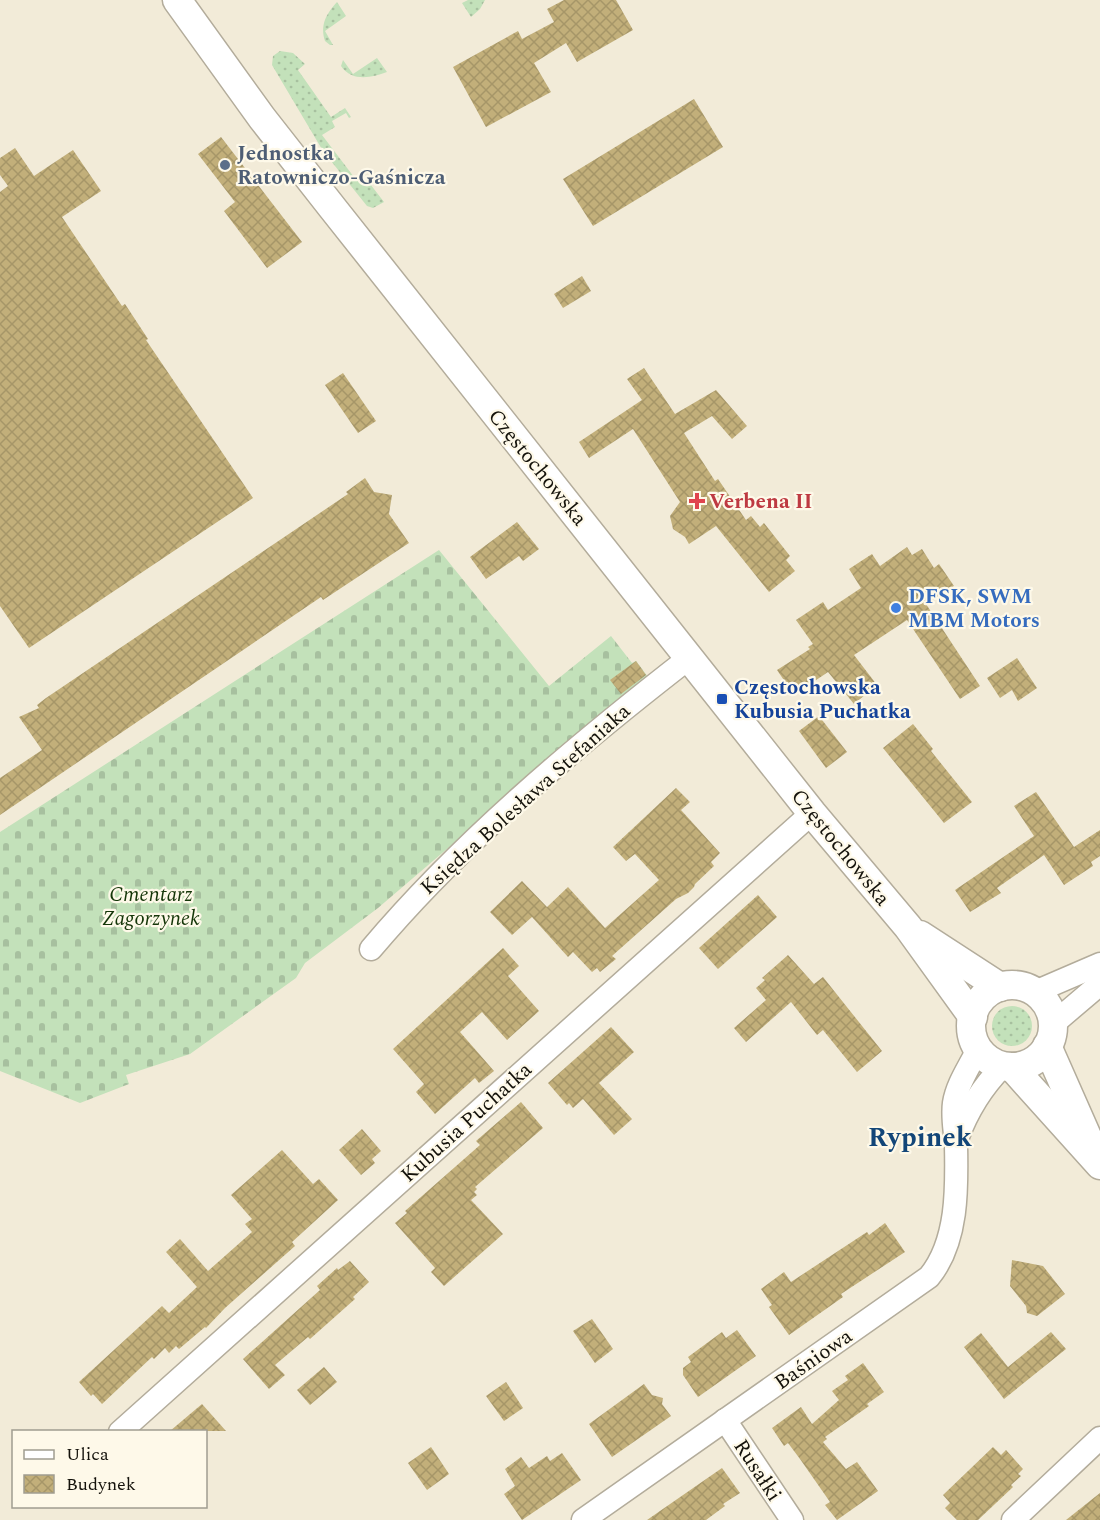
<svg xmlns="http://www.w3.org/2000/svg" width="1100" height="1520" font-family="Spectral,serif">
<defs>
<pattern id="grass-dots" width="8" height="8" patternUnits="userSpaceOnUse" patternTransform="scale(1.5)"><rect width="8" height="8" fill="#c3e1ba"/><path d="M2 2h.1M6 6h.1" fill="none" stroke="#a7c09f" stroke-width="1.8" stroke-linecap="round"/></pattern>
<pattern id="cemetery-stones" width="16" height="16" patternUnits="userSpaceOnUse" patternTransform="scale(1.5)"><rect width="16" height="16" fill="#c3e1ba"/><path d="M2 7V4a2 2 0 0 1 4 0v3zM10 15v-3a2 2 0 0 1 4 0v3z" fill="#a7c09f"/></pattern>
<pattern id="building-cross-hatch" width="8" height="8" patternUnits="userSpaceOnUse" patternTransform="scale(1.5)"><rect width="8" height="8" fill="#c2af7a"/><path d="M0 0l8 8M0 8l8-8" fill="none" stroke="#a69668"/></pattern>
</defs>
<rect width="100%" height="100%" fill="#f2ebd8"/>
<!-- grass -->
<g fill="url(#grass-dots)">
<polygon points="468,0 485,0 480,9 471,17 462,3"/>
<path d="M337,2L346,16L325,31L333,45H330L325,41C320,25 326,14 337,2Z"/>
<polygon points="280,51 293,53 305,64 298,70 331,117 345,108 351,117 349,118 346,113 332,121 335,127 322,135 357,181 364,176 384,202 373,208 367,206 323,151 272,65 273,56"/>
<path d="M377,58L387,72C371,78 352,82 341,66L343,60L353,74Z"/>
<circle cx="1012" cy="1026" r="20"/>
</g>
<!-- cemetery -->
<polygon fill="url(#cemetery-stones)" points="439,550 549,686 611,636 632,663 636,661 648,677 378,908 305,963 296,978 190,1054 126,1075 129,1084 80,1103 0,1071 0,832"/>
<!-- building -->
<g fill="url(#building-cross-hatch)">
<polygon points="564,0 616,0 633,30 577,62 566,43 534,63 551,92 486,127 453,67 518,31 522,39 554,22 547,9"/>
<polygon points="694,99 723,147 593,226 563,179"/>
<polygon points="221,137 302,242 267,268 224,211 235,202 198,154"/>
<polygon points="15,148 34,176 73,150 101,191 62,217 122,306 125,304 148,339 146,340 253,498 29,648 0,606 0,192 8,186 0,175 0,158"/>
<polygon points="582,276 591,291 563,308 554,294"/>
<polygon points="644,368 675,414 716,390 747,426 732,439 712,416 684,433 715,481 718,479 746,520 751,516 760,527 764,523 790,556 786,560 795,571 769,592 716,526 689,544 685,537 673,529 670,516 680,502 633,429 589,458 579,442 642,400 627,379"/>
<polygon points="343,373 376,421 358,433 325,385"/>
<polygon points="365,478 374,492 392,495 389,514 409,543 323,600 321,597 0,815 0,778 42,750 19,717 39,708 37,705 46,698 348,494 346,492"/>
<polygon points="517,522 539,549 523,561 519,556 486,579 470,557"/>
<polygon points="907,547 912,555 922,549 934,568 939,564 954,586 926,604 980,686 960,699 907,620 854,655 877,685 854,704 828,672 794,695 777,670 810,649 808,647 813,644 796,620 823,602 828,610 861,588 849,569 872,554 880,566"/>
<polygon points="1017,658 1037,688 1018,701 1012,690 1000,698 987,678"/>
<polygon points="636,661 646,675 621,694 610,680"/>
<polygon points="819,716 847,752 826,768 799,731"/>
<polygon points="913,724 933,749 931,751 972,802 944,823 883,748"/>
<polygon points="676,788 690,802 681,810 720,853 711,862 714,866 695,884 694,887 688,893 676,899 612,956 616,959 600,972 597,968 592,972 573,952 568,957 532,917 512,935 490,912 522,881 547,907 568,887 605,928 659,880 635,854 626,861 613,847"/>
<polygon points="1036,792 1074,847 1100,830 1100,856 1091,862 1093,866 1064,885 1044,855 997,888 1001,893 970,912 955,890 1034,836 1014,806"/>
<polygon points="758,895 777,917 718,969 699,948"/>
<polygon points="503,948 519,966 508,976 539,1011 507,1040 482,1012 460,1032 494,1071 479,1083 475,1078 435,1114 416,1092 424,1084 393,1049"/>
<polygon points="788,955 814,984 823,977 882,1051 857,1072 823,1030 817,1035 791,1002 746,1042 734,1028 766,1000 756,988 765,980 762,978"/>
<polygon points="611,1027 634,1052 599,1083 632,1119 614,1135 583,1099 573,1108 569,1103 567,1105 548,1083"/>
<polygon points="521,1102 543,1128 475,1187 477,1189 474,1192 477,1195 471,1200 503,1234 444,1286 431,1272 435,1268 395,1223 407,1213 405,1211 480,1145 476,1141"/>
<polygon points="362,1129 381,1151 372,1159 375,1163 361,1175 339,1150"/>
<polygon points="282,1150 313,1184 319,1179 338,1200 292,1242 295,1246 225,1308 206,1328 205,1327 179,1349 176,1346 169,1353 165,1348 154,1359 152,1357 102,1404 93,1394 91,1396 79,1382 162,1306 169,1313 197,1287 166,1252 180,1239 208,1271 252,1232 245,1224 252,1219 231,1195"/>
<polygon points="885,1223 905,1252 841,1294 843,1297 789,1335 769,1307 772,1305 761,1289 784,1272 791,1282 867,1232 869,1235"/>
<polygon points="1012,1260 1043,1266 1065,1294 1037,1316 1027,1313 1026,1306 1010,1286"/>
<polygon points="350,1261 369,1282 353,1297 355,1299 310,1339 308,1337 275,1365 285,1375 269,1389 243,1359 320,1290 317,1286 337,1268 338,1270"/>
<polygon points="592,1319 613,1349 595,1363 573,1331"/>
<polygon points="737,1330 756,1356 698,1397 683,1375 683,1368 691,1362 688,1357 722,1332 726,1338"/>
<polygon points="1051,1332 1066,1349 1004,1399 964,1347 981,1333 1008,1367"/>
<polygon points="863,1363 884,1392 867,1404 869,1406 825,1437 827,1439 823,1442 846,1469 857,1462 878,1491 837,1520 825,1505 830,1502 800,1459 788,1443 784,1446 772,1428 801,1407 812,1424 839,1400 832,1391 848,1380 845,1376"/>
<polygon points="324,1367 337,1382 310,1405 297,1390"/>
<polygon points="506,1382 523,1408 504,1421 486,1396"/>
<polygon points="644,1384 652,1395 663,1398 662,1404 671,1416 612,1457 589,1424"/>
<polygon points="202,1404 226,1431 170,1431"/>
<polygon points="431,1447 449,1474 427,1490 408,1463"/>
<polygon points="993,1447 1001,1455 1006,1450 1023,1469 1018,1474 1021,1476 1011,1485 1013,1487 978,1520 957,1520 945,1508 950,1503 943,1495"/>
<polygon points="562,1453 581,1480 522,1520 504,1494 515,1486 505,1469 521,1457 529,1468 547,1456 550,1461"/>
<polygon points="722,1468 740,1493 723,1504 725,1506 706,1520 647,1520"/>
<polygon points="1100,1493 1100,1520 1066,1520"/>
</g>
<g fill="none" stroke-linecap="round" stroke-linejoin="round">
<defs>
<g id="minor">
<path d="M371,949C462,841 577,745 689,658"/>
<polyline points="1035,992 1100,964"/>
<polyline points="1053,1024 1100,984"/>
<path d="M957,1139C967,1112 983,1086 1003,1066"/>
<polyline points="725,1420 792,1520"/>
<polyline points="120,1432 812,813"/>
<path d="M583,1520L929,1277C958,1242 957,1188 956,1145C955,1130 952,1117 954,1103C957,1084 970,1066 978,1049"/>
<polyline points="1013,1520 1100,1438"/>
</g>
<g id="major">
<polyline points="177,0 262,118 331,206 812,813 908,927 973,1017"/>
<polyline points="920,935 1000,987"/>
<circle cx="1012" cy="1026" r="41"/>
<polyline points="1047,1046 1089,1141"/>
<polyline points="1012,1067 1100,1165"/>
</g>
</defs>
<!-- minor casing -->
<use href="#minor" stroke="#b3ac9b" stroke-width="25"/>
<!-- major casing -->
<use href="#major" stroke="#b3ac9b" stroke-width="31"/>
<!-- minor -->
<use href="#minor" stroke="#fff" stroke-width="22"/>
<!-- major -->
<use href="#major" stroke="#fff" stroke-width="28"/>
</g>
<!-- markers -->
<circle fill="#5c6f8a" stroke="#fef9e9" stroke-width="2" cx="225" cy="165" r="6"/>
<path fill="#e0444e" stroke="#fef9e9" stroke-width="2" d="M694 492h6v6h6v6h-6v6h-6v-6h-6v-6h6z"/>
<circle fill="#3f7fe0" stroke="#fef9e9" stroke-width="2" cx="896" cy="608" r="6"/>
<rect fill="#1a4fb4" stroke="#fef9e9" stroke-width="2" x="716" y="693" width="12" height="12" rx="3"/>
<g text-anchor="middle" stroke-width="4.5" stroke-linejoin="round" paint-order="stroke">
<!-- service labels -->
<g font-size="21" font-weight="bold" fill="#4e5e75" stroke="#fef9e9" text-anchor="start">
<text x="237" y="160">Jednostka<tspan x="237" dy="24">Ratowniczo-Gaśnicza</tspan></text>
</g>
<!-- street labels -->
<g font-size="21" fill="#14120b" stroke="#fef9e9">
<text transform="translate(538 467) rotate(51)" y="7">Częstochowska</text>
<text transform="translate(525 799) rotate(-42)" y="7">Księdza Bolesława Stefaniaka</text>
<text transform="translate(841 847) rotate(51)" y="7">Częstochowska</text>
<text transform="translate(466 1122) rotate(-42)" y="7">Kubusia Puchatka</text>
<text transform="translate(813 1359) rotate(-35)" y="7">Baśniowa</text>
<text transform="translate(758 1470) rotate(57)" y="7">Rusałki</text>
</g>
<!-- health labels -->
<g font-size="21" font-weight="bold" fill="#be3a42" stroke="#fef9e9" text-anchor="start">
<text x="709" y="508">Verbena II</text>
</g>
<!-- shop labels -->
<g font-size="21" font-weight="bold" fill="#366cbe" stroke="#fef9e9" text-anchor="start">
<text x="908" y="603">DFSK, SWM<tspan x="908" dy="24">MBM Motors</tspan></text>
</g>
<!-- transit labels -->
<g font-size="21" font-weight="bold" fill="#164399" stroke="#fef9e9" text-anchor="start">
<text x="734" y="694">Częstochowska<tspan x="734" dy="24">Kubusia Puchatka</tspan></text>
</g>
<!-- park labels -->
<g font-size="21" font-style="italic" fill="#143608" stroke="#fef9e9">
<text x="151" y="901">Cmentarz<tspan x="151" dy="24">Zagorzynek</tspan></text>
</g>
<!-- district labels -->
<g font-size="27" font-weight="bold" fill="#134678" stroke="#fef9e9">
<text x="920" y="1146">Rypinek</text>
</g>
</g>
<!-- legend -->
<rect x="12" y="1430" width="195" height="78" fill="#fef9e9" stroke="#a09d90" stroke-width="1.5"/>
<rect x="24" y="1450" width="30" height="9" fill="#ffffff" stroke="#a09d90" stroke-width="1.5"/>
<text x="66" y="1460" font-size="18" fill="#14120b">Ulica</text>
<rect x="24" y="1475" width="30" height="18" fill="url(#building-cross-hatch)" stroke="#a09d90" stroke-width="1.5"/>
<text x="66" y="1490" font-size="18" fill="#14120b">Budynek</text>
</svg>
